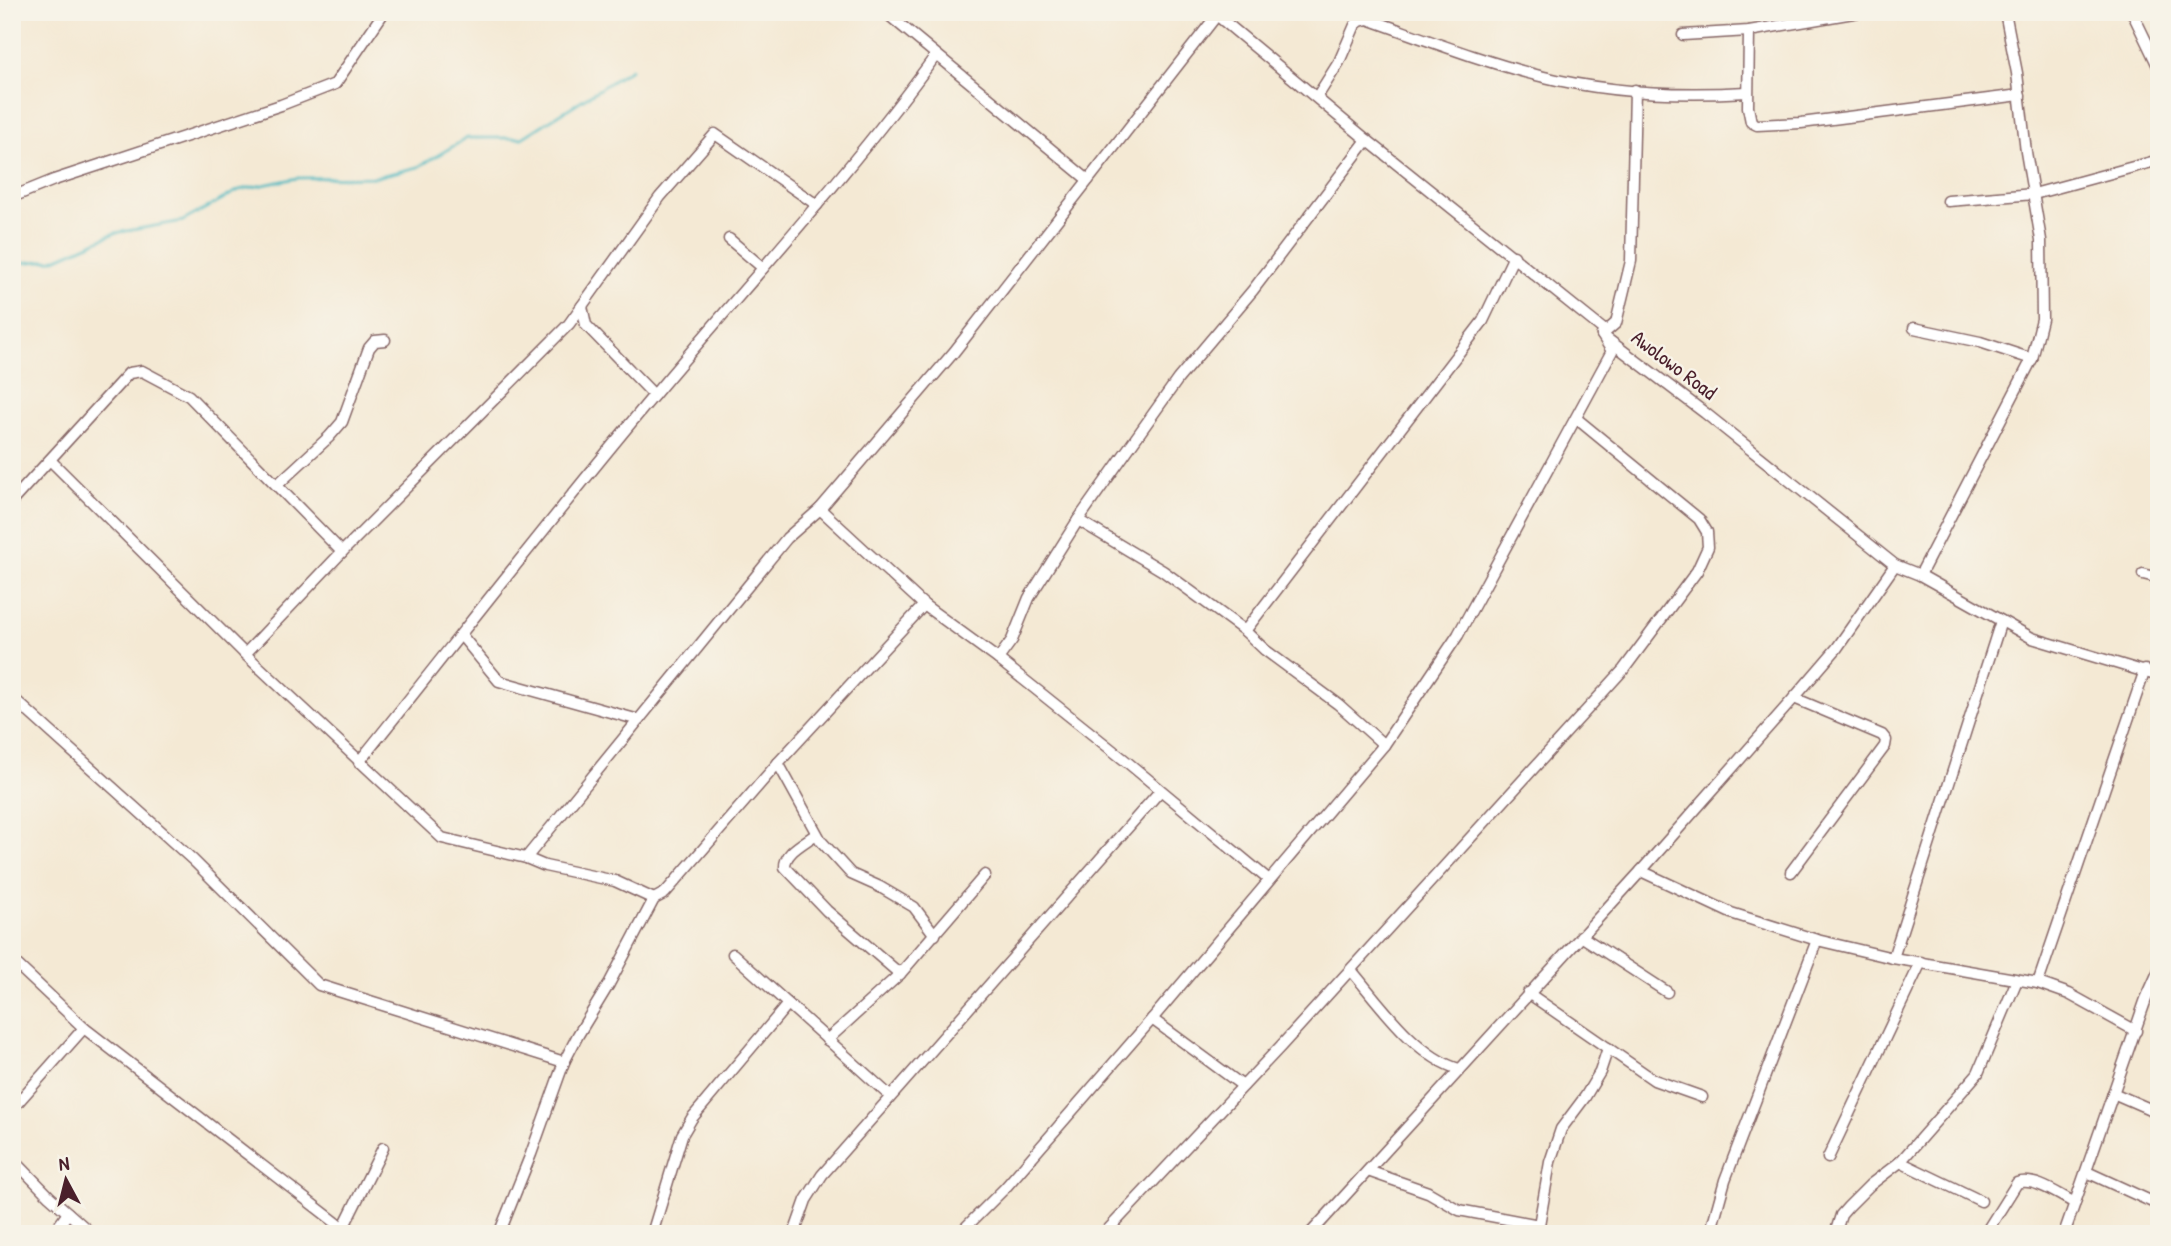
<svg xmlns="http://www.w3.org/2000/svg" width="2171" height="1246" font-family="'Patrick Hand',sans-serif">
<rect width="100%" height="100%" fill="#f7f3e8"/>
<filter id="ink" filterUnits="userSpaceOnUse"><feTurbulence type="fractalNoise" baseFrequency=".0143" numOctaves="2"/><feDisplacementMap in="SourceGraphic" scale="14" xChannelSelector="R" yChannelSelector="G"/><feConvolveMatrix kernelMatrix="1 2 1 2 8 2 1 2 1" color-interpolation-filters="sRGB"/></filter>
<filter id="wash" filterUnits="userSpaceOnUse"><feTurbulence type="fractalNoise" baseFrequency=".00686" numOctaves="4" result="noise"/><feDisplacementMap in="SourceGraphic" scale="28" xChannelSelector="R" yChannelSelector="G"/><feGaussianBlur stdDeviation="1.57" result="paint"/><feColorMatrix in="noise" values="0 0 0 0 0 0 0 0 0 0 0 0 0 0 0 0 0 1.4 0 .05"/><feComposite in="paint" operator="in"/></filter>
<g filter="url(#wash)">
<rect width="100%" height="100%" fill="#f4e9d4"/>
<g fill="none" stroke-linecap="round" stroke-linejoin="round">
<!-- stream -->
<polyline stroke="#4ab9c2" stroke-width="2.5" points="12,261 19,263 53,260 115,233 183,221 239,190 297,178 375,177 418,167 467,138 522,138 631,69"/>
</g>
</g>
<g filter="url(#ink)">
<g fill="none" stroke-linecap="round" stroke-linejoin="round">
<defs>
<g id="minor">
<polyline points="885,12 1088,180"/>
<polyline points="1213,12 1367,140 1605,331 1602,335 1705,413 1895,565 1920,575 2032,638 2159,676"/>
<polyline points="2132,12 2159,68"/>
<polyline points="1749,31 1748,107 1751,122 1757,125 1801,123 2020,95"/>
<polyline points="1683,35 1749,31 1859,12"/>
<path d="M1317,97L1339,62L1355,25L1360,21L1368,19C1425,39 1481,61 1540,76C1607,93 1679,96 1747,92"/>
<polyline points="12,197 54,180 281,105 335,84 384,12"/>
<polyline points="1948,201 2034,194 2159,160"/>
<polyline points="729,239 763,268"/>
<polyline points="582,306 586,325 654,395"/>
<polyline points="1914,328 1980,342 2032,359"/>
<polyline points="12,356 13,356"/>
<polyline points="50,460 245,654 442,838 526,858 545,866 615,881 654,899"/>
<polyline points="277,485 329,437 342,422 369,348 375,341 385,340"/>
<polyline points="12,501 129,373 142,371 189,396 342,552"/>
<polyline points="820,509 924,605 998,659 1127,762 1269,880"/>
<polyline points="1078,520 1163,571 1245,631 1265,650 1338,704 1384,745"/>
<polyline points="2143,574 2159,578"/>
<polyline points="1920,575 2032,359 2042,319 2041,240 2026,152 2017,73 2005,12"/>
<polyline points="1245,631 1483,321 1514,256"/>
<polyline points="461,635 499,681 639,720"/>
<polyline points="245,654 342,552 569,324 660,197 715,134 817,205"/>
<polyline points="998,659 1012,640 1029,598 1078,520 1126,452 1178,379 1253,290 1367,140"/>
<polyline points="12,697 193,860 319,985 564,1062"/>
<path d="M359,762C458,639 554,514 655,394C750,281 850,173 936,55"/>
<polyline points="778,763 821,841 851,874 880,887 914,907 935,935"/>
<path d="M816,834C805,843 784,852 785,867L827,911L900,974"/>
<polyline points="526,858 787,538 820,509 954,352 1217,15"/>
<polyline points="1641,871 1731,913 1817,940 1893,958 2038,983 2069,994 2136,1031"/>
<polyline points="1791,872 1885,746 1886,740 1882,735 1794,698"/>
<polyline points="1581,936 1667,992"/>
<polyline points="733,954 890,1096"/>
<polyline points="1893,958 2001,621"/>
<polyline points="12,960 84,1028 343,1228 345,1234"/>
<path d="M1351,970C1379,1003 1416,1057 1459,1069"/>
<polyline points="2038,983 2145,670"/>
<polyline points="1528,993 1654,1080 1702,1097"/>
<polyline points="1152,1019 1243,1086"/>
<polyline points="827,1040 900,974 985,875"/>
<polyline points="2113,1093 2159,1113"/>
<polyline points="12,1109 84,1028"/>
<polyline points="12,1158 49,1196 92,1234"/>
<polyline points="1828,1158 1921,962"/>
<polyline points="1900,1162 1981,1201"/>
<polyline points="1368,1171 1428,1192 1459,1210 1539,1225 1550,1162 1561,1129 1585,1097 1600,1072 1608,1048"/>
<polyline points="2087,1172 2159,1205"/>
<polyline points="53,1234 68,1213"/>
<polyline points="372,1234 343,1228 383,1148"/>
<polyline points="499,1234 531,1154 564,1062 578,1035 609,984 654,899 665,893 778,763 924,605"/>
<polyline points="652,1234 682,1135 692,1118 788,1004"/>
<polyline points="794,1234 806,1200 822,1175 1160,791"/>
<polyline points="959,1234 1005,1188 1152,1019 1384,745 1458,635 1612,351 1602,335 1616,323 1631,261 1635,90"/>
<polyline points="1104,1234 1280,1047 1624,669 1697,571 1708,547 1707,532 1699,519 1577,419"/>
<polyline points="1310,1234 1641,871 1794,698 1837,648 1895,565"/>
<polyline points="1710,1234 1725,1180 1817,940"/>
<polyline points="1835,1234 1841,1215 1848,1207 1870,1185 1900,1162 1978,1073 2017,980"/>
<path d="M1985,1234L2017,1183C2035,1177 2059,1195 2075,1203"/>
<polyline points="2064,1234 2146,999 2159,970"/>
</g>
</defs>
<!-- minor casing -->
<use href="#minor" stroke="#866666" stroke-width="13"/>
<!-- minor -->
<use href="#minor" stroke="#fff" stroke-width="10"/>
</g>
</g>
<g text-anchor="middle" stroke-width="5" stroke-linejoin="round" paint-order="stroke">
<!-- street labels -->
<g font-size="21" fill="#4a1f2b" stroke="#f7f3e8">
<text transform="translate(1674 365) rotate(37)" y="7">Awolowo Road</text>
</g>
</g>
<!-- margin -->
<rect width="2171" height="1246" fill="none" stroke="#f7f3e8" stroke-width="42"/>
<!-- north arrow -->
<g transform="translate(66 1180) rotate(353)" stroke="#f7f3e8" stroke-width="5" paint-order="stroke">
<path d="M0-5L12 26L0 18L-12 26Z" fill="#4a1f2b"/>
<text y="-10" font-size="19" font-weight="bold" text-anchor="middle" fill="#4a1f2b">N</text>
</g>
</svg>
